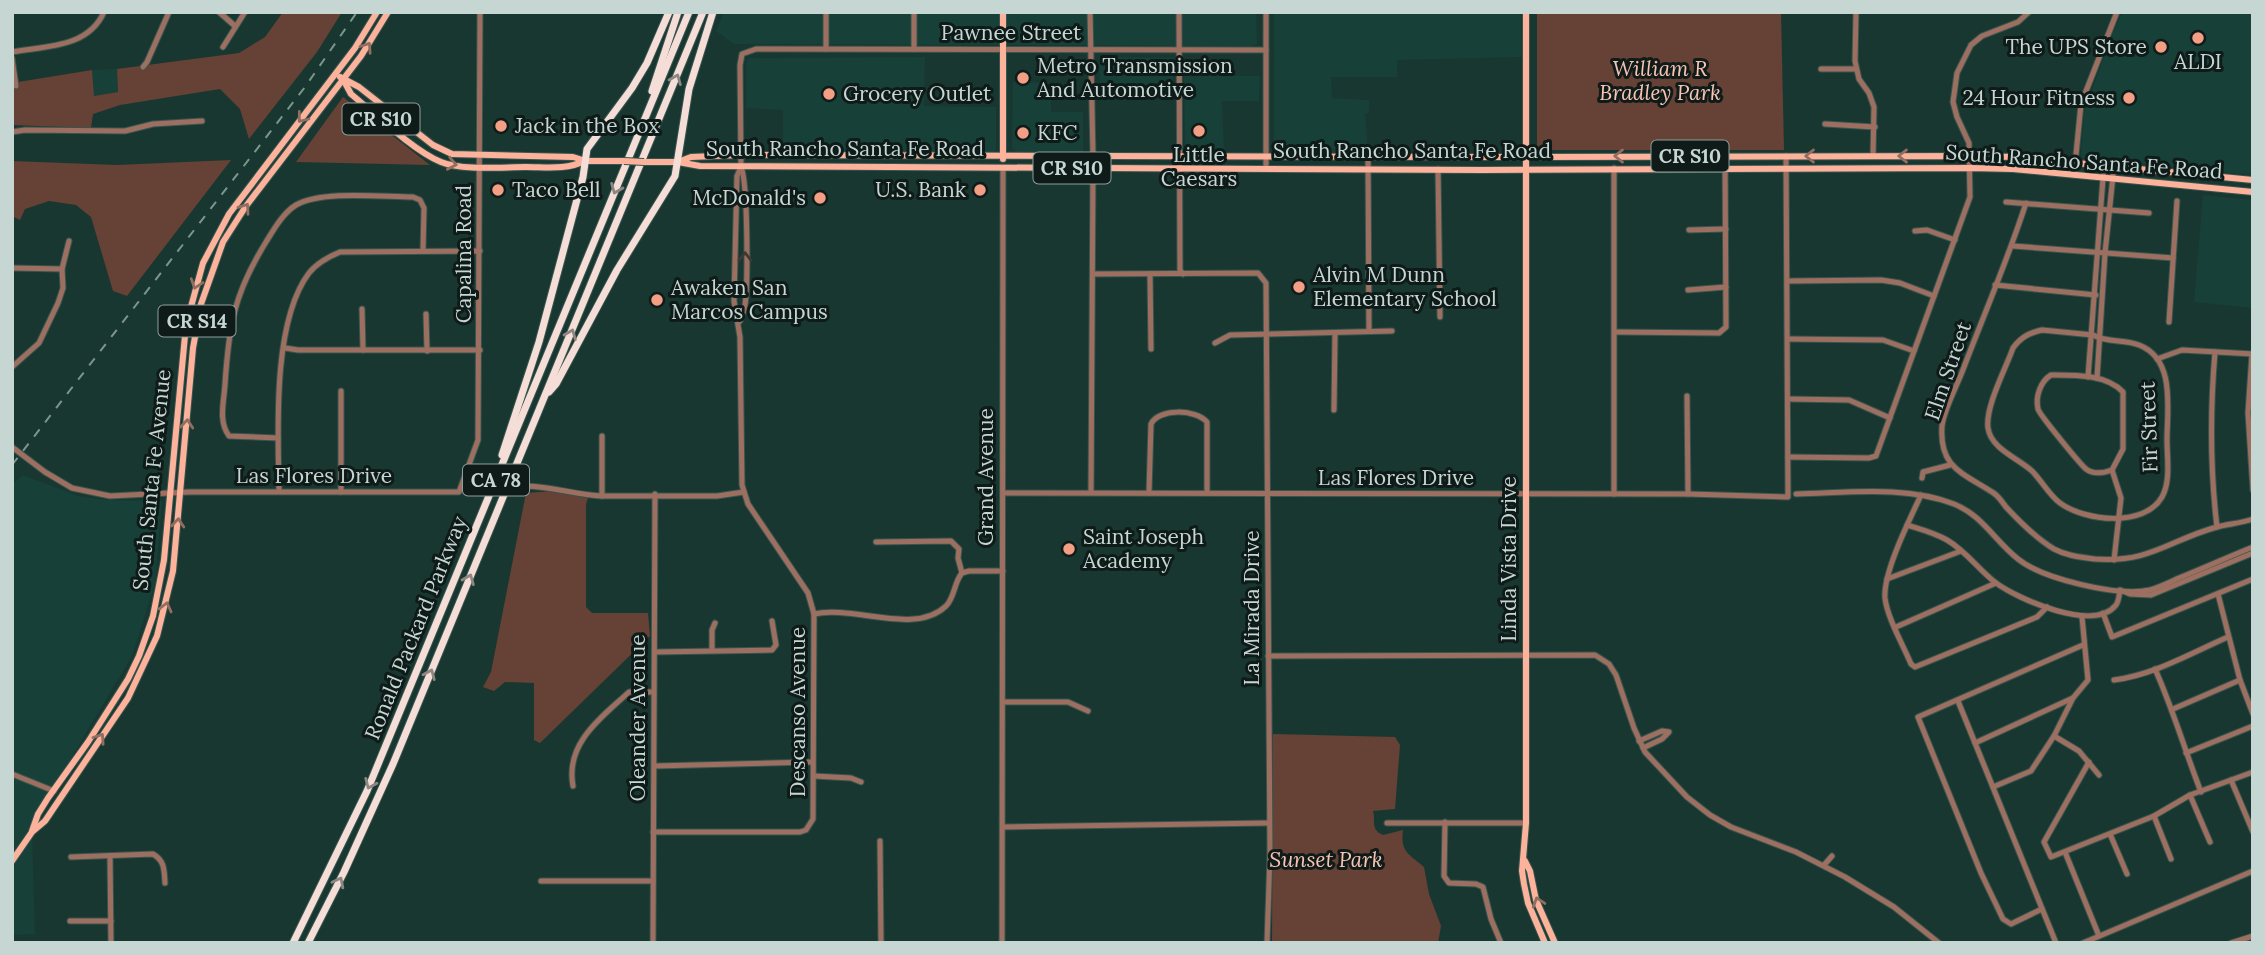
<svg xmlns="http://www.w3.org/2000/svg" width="2265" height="955" font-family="Lora,serif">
<rect width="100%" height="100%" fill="#193731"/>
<!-- built -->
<g fill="#174038">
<polygon points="724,12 1256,12 1257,44 1252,46 734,44 716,31"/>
<polygon points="1274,12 1521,12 1522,57 1397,60 1397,77 1331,77 1332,98 1369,100 1369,113 1365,114 1368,152 1279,153 1274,148"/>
<polygon points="2124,12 2253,12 2253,175 2081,158 2084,113 2109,43 2121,15"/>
<polygon points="925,57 924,106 996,107 996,149 993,153 783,153 783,110 746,108 746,63 749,58"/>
<polygon points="1099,57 1173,58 1173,93 1100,92"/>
<polygon points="117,69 118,92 94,96 92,70"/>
<polygon points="1184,76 1260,76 1259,101 1222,101 1224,153 1189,153 1185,149"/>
<polygon points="1013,82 1051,83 1051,112 1083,112 1083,152 1016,152 1012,148"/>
<polygon points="2203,195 2253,200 2253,308 2194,302"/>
<polygon points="23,475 78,496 108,500 162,501 155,584 132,656 74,753 32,832 35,934 12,935 12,485"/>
</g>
<!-- green -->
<g fill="#664135">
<polygon points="283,12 342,12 317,52 249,139 240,109 220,89 120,105 93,114 91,128 12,125 12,83 92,70 94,96 118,92 117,69 239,53 265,37"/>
<polygon points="1537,12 1781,12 1784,150 1537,150"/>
<polygon points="343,97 430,165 296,162"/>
<polygon points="231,160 127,296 113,291 91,217 76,205 49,201 25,209 20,220 12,216 12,161 117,165"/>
<polygon points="569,490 590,492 586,504 586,607 592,613 648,613 650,636 540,743 534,740 534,683 505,682 494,691 483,687 491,672 526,493"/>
<path d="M1273,734L1395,737L1400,745L1395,809L1373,811C1376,821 1370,829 1383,835L1403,830C1400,853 1410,854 1424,867L1429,894L1441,926L1438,943H1272Z"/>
</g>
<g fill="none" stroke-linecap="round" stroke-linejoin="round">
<defs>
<g id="minor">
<polyline points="219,12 235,26"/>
<polyline points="1090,12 1093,156"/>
<polyline points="1179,12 1180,270 1183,274"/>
<polyline points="1856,12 1855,61 1859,79 1869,93 1874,107 1873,156"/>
<polyline points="223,47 245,12"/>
<polyline points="826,49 826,12"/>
<polyline points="914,49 914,12"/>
<path d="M12,52C46,46 88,48 104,12"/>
<polyline points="12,58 16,86"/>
<polyline points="143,67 147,62 169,12"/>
<polyline points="1821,69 1855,69"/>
<polyline points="1825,124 1875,127"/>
<polyline points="12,132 25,130 125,131 153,124 202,121"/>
<polyline points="1368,157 1369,331"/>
<polyline points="1266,168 1266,12"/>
<polyline points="1614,168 1614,494"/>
<polyline points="1438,169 1440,317"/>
<polyline points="2074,175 2081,104 2117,12"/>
<polyline points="2006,202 2149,213"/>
<path d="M2026,203C2008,259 1985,312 1964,367C1958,384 1944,409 1942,426C1939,468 1963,473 1992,492C1998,495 2002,502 2006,507C2020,522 2037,539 2054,549C2067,556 2081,557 2095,559C2151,563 2169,540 2217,527C2229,524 2241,523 2253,519"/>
<polyline points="1689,230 1726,229"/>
<polyline points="1915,231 1927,230 1955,240"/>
<polyline points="2013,246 2173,258"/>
<polyline points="12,268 62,269"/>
<polyline points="1093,274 1258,273 1266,283 1270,854 1267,943"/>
<polyline points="1150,274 1151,349"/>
<polyline points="1788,281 1881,280 1900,283 1934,296"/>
<polyline points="1995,285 2096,295"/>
<polyline points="1688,290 1726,287"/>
<polyline points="362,309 363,350"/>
<polyline points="426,314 427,351"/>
<path d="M740,321C742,316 744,311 745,305C748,284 748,183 741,167"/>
<polyline points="2169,322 2177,201"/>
<path d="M2042,330L2093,335C2107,343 2124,339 2139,345C2176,359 2167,409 2167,440C2167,458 2171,481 2162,497C2144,528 2085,521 2060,503C2049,495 2042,481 2032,471C2018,458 1991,449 1988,428C1985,407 2006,368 2013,348C2021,337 2029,333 2042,330Z"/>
<polyline points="1615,332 1719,333 1726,327 1725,156"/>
<polyline points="1788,339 1883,340 1914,351"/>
<polyline points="1215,343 1230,335 1392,331"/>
<polyline points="285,348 298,350 480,350"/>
<path d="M2215,352C2210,411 2210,468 2217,527"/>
<polyline points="2252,354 2248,413 2253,490"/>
<polyline points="2157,359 2182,350 2253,354"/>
<polyline points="12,367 39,343 58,303 63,288 62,269 69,241"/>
<path d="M2051,375C2074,375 2106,374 2123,392V449L2112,470C2104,473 2094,475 2086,469C2080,464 2039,414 2038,409C2035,396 2041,381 2051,375Z"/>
<polyline points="2088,377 2104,165"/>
<polyline points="2097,378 2105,253 2114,166"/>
<polyline points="1687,396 1688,494"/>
<polyline points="1788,399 1849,400 1890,418"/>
<polyline points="1334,410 1335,334"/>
<polyline points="602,436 602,496"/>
<path d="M278,438L229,436C218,421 224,402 225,384C229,324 234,294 266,242C274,229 283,213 296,205C322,190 383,197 413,197L420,200L424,208L423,250"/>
<polyline points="1788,457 1869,458 1876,456 1970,197 1969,143 1957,117 1953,102 1957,73 1971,45 1982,36 2018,22 2029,12"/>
<polyline points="2112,470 2121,498 2114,560"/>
<polyline points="45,472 72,488 110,496 189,492 459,492 478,440 480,12"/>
<polyline points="1922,478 1923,472 1950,465"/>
<path d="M527,486C553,487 577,495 602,496H717L744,492"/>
<path d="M279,491C278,432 272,322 309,273C317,263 328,257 340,252L480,251"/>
<polyline points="341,492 341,391"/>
<polyline points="1091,492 1093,168"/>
<polyline points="1004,493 1688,494 1788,497 1786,156"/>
<path d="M1149,493L1151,424C1159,408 1196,409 1207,422V493"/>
<path d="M1796,494C1847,493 1905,485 1954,504C1982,515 1995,541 2018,559C2043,579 2118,597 2150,590C2160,587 2170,582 2179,578C2204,568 2228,557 2253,547"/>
<path d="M1921,495C1910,519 1883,572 1885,598C1887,617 1903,645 1911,664L1915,667L2037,617L2047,607"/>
<path d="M1907,525C1920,529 1935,533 1947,540C1966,551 1979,570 1996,583C2018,599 2094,633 2116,605C2119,601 2119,595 2120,590"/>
<polyline points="876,542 951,541 959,549 958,558 962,573"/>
<polyline points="1887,579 1961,551"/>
<polyline points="2123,591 2130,594 2151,595 2253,553"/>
<polyline points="2218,594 2240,680 2253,714"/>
<polyline points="2103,613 2112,637 2253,579"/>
<path d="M814,614C854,605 915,636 946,606C955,597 954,582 962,573L969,571H1003"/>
<polyline points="1896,627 1996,583"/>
<polyline points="712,649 712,630 715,623"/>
<polyline points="655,652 772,650 776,645 772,621"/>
<polyline points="1268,656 1595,655 1609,664 1616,675 1634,728 1645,752 1687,797 1710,815 1731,827 1796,852 1845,877 1894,907 1939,943"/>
<path d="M2155,669C2173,709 2185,751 2201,792"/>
<path d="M2114,680C2154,675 2191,653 2228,637"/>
<polyline points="1958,701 2056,943"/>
<polyline points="1003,702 1068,702 1088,711"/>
<polyline points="2173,709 2240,680"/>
<polyline points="2054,736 2079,751 2099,775"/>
<polyline points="1639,741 1662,731 1669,732 1662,739 1643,748"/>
<polyline points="1975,743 2073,698 2088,680 2082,617"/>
<polyline points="2186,753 2253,726"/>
<polyline points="2089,762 2044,842 2051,857 2154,816 2190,795 2253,772"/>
<polyline points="655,766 812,762"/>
<polyline points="12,774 54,791"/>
<polyline points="814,776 851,778 861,782"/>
<polyline points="2231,780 2253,832"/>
<path d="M573,786C565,743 601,718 629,692H653"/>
<polyline points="1993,787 2031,771 2054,736 2073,698"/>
<polyline points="2190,795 2210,842"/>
<polyline points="2154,816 2171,859"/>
<polyline points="1445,822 1444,876 1449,883 1476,884 1483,887 1491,919 1501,943"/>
<polyline points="1387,823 1526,823"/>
<polyline points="1003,827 1269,823"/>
<polyline points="653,832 800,832 806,830 813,819 814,614 808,593 748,504 742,485 740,337 734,301 737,176 741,167 740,65 742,54 756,49 1266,50"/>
<polyline points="2110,834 2127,874"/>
<polyline points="880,841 881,943"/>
<polyline points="2065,852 2099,936"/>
<polyline points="110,856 111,943"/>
<path d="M71,857L153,854C165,861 164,870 165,883"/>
<polyline points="1824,865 1832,856"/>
<polyline points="541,881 653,881"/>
<polyline points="2042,909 2011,924 2003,919 1981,873 1918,717 2083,645"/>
<polyline points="70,921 111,921"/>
<polyline points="653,943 655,494"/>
<polyline points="1002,943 1003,168"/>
<polyline points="2083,943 2253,871"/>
<polyline points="2231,943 2253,936"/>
</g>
<g id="major">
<polyline points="1526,12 1526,823 1522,871 1524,884 1528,903 1545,943"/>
<polyline points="340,77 359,87 433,145 452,154 573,157 586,161 624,161"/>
<path d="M344,81L351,94C374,113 414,151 441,162C463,171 502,167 526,167C546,167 567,170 584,161"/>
<polyline points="1003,159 1003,12"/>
<polyline points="644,162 678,162 700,166 1482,170 1971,168 2013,169 2253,192"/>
<polyline points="678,162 691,157 740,155 1482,157 1971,156 2014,157 2253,180"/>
<polyline points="32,831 38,814 48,798 88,742 128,679 139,656 153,616 164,560 186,325 203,263 229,214 355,48 377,12"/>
<polyline points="12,861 32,832 45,821 128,698 157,636 173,571 193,348 201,304 223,242 246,206 361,56 388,12"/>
<polyline points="1525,861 1530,871 1536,900 1555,943"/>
</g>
<g id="highway">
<polyline points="652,91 678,12"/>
<polyline points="549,392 556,384 617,270 675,176 689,89 713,12"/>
<polyline points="502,455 539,342 583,177 587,149 632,88 647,63 669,12"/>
<polyline points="293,943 367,791 689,12"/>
<polyline points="308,943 344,872 393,764 703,12"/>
</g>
</defs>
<!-- minor casing -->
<use href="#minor" stroke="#38544e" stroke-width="7"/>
<!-- major casing -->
<use href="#major" stroke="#38544e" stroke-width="8"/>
<!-- highway casing -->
<use href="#highway" stroke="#38544e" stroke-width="9"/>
<!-- minor -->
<use href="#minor" stroke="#9c6f61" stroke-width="5"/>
<!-- major -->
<use href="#major" stroke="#fcb29b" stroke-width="6"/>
<!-- highway -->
<use href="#highway" stroke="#f5ded7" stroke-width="7"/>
<!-- rail -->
<polyline stroke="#7e948f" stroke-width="2" stroke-dasharray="9 9" stroke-linecap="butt" points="12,465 305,87 357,12"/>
<defs>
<polyline id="minor-bridge" points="12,447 45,472"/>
<polyline id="major-bridge" points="624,161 644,162"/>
</defs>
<!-- minor-bridge casing -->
<use href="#minor-bridge" stroke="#38544e" stroke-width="7" stroke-linecap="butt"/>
<!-- major-bridge casing -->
<use href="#major-bridge" stroke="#38544e" stroke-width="8" stroke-linecap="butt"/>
<!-- minor-bridge -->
<use href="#minor-bridge" stroke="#9c6f61" stroke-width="5"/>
<!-- major-bridge -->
<use href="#major-bridge" stroke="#fcb29b" stroke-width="6"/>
</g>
<!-- one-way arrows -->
<defs><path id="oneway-chevron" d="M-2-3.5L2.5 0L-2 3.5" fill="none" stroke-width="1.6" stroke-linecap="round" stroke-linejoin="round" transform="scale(1.75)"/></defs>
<g stroke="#916e60">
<use href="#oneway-chevron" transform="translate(367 47) rotate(-56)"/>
<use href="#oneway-chevron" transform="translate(302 118) rotate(128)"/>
<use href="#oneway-chevron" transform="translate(1619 156) rotate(180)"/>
<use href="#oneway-chevron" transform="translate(1810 156) rotate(180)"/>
<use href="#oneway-chevron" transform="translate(1903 156) rotate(180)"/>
<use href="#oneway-chevron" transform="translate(452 164) rotate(11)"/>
<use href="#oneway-chevron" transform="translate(245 208) rotate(-55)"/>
<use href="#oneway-chevron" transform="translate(196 284) rotate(108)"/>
<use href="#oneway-chevron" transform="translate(187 424) rotate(-85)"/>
<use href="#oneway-chevron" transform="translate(178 523) rotate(-85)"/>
<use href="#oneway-chevron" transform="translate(166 607) rotate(-76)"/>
<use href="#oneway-chevron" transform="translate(100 738) rotate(-56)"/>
<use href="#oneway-chevron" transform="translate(1538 902) rotate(-108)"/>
</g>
<g stroke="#8e8682">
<use href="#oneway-chevron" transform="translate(676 79) rotate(-68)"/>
<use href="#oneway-chevron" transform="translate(616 189) rotate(112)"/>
<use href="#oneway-chevron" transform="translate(571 334) rotate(-68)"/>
<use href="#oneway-chevron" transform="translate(469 579) rotate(-68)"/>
<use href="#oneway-chevron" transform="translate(430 674) rotate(-67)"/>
<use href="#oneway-chevron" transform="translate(370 784) rotate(113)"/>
<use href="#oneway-chevron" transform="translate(339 882) rotate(-63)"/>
</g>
<use stroke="#403832" href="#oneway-chevron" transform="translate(745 257) rotate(-90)"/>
<!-- markers -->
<g fill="#f39f85" stroke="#0f1b19" stroke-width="2.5">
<circle cx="2198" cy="38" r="7"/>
<circle cx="2161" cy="47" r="7"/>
<circle cx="1023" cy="78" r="7"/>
<circle cx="829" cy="94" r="7"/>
<circle cx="2129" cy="98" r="7"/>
<circle cx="501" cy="126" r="7"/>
<circle cx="1199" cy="131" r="7"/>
<circle cx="1023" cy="133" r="7"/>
<circle cx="498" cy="190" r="7"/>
<circle cx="980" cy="190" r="7"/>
<circle cx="820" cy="198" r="7"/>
<circle cx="1299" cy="287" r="7"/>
<circle cx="657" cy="300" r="7"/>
<circle cx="1069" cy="549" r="7"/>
</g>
<g text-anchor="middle" stroke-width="6" stroke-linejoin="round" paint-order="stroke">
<!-- shield labels -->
<g fill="#0f1b19" stroke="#8f9f9b" stroke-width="2">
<rect x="342.5" y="103.5" width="77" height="31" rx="5"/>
<rect x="1651.5" y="140.5" width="77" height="31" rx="5"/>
<rect x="1033.5" y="152.5" width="77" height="31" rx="5"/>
<rect x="158.5" y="305.5" width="77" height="31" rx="5"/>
<rect x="463" y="464.5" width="66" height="31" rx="5"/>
</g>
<g font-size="19" font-weight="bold" fill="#c6d7d3">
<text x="381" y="126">CR S10</text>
<text x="1690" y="163">CR S10</text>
<text x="1072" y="175">CR S10</text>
<text x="197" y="328">CR S14</text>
<text x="496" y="487">CA 78</text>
</g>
<!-- street labels -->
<g font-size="21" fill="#c6d7d3" stroke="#0f1b19">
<text x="1011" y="40">Pawnee Street</text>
<text x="845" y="156">South Rancho Santa Fe Road</text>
<text x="1412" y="158">South Rancho Santa Fe Road</text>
<text transform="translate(2084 162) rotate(4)" y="7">South Rancho Santa Fe Road</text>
<text transform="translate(464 254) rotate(-90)" y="7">Capalina Road</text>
<text transform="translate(1948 371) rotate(-71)" y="7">Elm Street</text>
<text transform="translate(2149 427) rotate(-92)" y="7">Fir Street</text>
<text x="314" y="483">Las Flores Drive</text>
<text transform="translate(986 477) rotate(-90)" y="7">Grand Avenue</text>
<text x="1396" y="485">Las Flores Drive</text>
<text transform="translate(152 480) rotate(-84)" y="7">South Santa Fe Avenue</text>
<text transform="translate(1509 559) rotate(-90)" y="7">Linda Vista Drive</text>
<text transform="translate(1252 608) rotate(-90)" y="7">La Mirada Drive</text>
<text transform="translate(416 628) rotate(-68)" y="7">Ronald Packard Parkway</text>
<text transform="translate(798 712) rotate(-90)" y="7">Descanso Avenue</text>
<text transform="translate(638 718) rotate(-90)" y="7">Oleander Avenue</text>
</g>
<!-- poi labels -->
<g font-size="21" fill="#c6d7d3" stroke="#0f1b19" text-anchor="start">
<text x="2147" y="54" text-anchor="end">The UPS Store</text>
<text x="2198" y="69" text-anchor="middle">ALDI</text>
<text x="1037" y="73">Metro Transmission<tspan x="1037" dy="24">And Automotive</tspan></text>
<text x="843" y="101">Grocery Outlet</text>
<text x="2115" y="105" text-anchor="end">24 Hour Fitness</text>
<text x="515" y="133">Jack in the Box</text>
<text x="1037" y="140">KFC</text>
<text x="1199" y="162" text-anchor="middle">Little<tspan x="1199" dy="24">Caesars</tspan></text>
<text x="512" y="197">Taco Bell</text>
<text x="966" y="197" text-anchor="end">U.S. Bank</text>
<text x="806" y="205" text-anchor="end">McDonald's</text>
<text x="1313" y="282">Alvin M Dunn<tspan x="1313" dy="24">Elementary School</tspan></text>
<text x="671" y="295">Awaken San<tspan x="671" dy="24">Marcos Campus</tspan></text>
<text x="1083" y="544">Saint Joseph<tspan x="1083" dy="24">Academy</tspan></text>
</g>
<!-- park labels -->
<g font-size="21" font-style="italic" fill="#f8c4b4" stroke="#0f1b19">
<text x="1660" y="76">William R<tspan x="1660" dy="24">Bradley Park</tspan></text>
<text x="1326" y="867">Sunset Park</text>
</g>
</g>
<!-- border -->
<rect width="2265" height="955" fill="none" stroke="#c6d7d3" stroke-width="28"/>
</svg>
